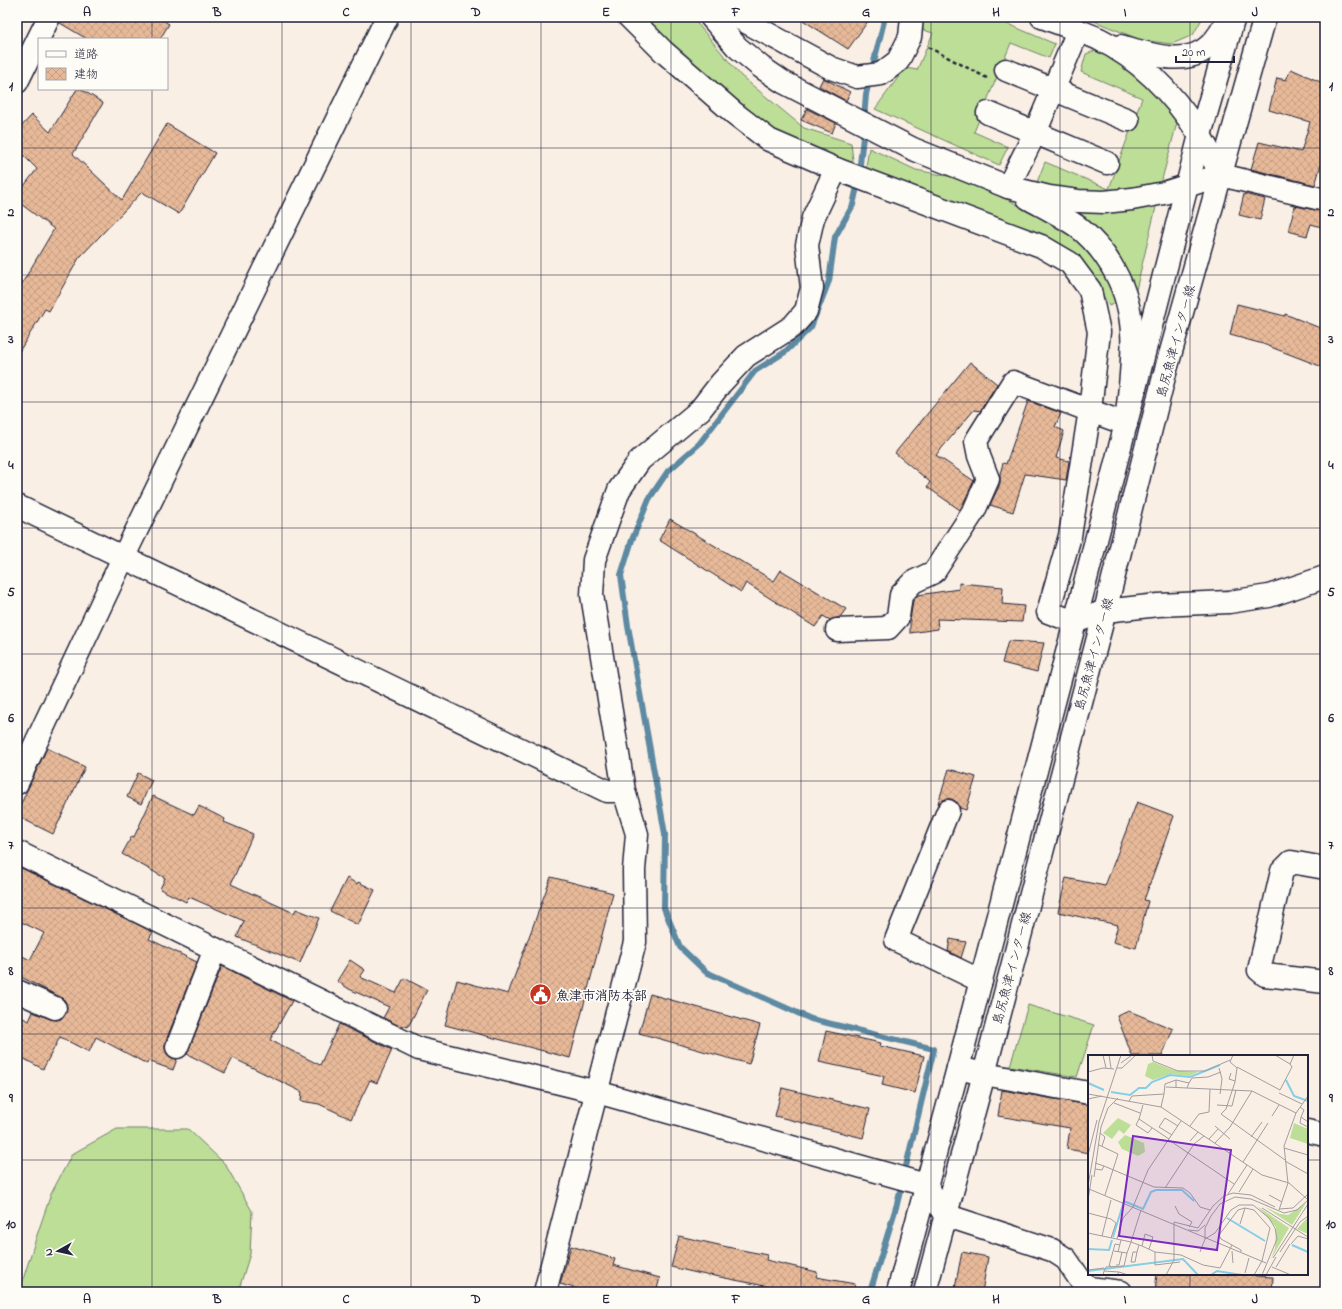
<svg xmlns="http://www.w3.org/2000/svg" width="1342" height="1309" font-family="'Indie Flower','Klee One',sans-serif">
<defs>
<pattern id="building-cross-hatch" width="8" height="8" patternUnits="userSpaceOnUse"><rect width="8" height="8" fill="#e7b998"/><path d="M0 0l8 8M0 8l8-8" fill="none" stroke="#c69f84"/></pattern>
</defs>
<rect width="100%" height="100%" fill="#f9efe4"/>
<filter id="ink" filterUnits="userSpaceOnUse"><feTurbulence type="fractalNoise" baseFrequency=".025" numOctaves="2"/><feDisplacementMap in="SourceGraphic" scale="8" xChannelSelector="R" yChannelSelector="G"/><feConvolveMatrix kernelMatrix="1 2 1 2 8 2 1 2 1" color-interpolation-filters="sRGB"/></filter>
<g filter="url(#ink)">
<!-- grass -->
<g fill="#bdde97" stroke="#708069">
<polygon points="641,17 692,17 741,76 804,128 851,143 854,169 761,124"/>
<polygon points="922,17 991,17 1055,44 1049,58 1011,43 974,132 1008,147 999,165 875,109 905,68 917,70 933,33 923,30"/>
<polygon points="1084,17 1203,17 1193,35 1172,44 1141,40"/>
<polygon points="1094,51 1112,57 1135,71 1178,119 1160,187 1125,194 1062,191 1037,182 1045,162 1109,189 1142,98 1081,72 1086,54"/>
<polygon points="869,148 916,170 963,179 1011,201 1080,242 1101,263 1112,288 1115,303 1109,306 1089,271 865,173"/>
<polygon points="1157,203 1135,294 1063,208"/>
<polygon points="1028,1005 1094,1025 1077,1077 1010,1066"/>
<polygon points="117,1129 188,1129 225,1164 252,1211 250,1254 238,1292 19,1292 38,1232 51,1194 72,1154"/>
</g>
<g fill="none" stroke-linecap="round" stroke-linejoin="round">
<!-- stream -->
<g stroke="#5d89a2" stroke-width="6">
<polyline points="864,119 866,94 885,17"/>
<polyline points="859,173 864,128"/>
<polyline points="858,182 853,205 835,237 829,281 811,327 785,352 755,371 699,444 668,471 649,499 632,540 621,575 628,626 665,834 664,908 680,947 706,972 811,1019 934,1049 897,1204 870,1292"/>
</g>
</g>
<!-- building -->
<g fill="url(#building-cross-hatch)" stroke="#22223b">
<polygon points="61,17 105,17 115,23 118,17 158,17 169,24 160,39 87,39 60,23"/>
<polygon points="798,17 871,17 848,49"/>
<polygon points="1291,69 1325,84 1325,141 1321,157 1323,158 1315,185 1251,169 1259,142 1301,152 1310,122 1269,110 1277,78 1286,80"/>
<polygon points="823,78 850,92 846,101 819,86"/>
<polygon points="77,89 81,89 103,103 73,154 122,200 167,124 215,153 179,214 142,192 79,258 49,311 45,309 17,355 17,292 54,229 17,201 17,195 37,169 17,149 17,131 32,115 50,132"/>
<polygon points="807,109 836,123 832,133 801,120"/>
<polygon points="1244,194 1265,199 1260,220 1239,215"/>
<polygon points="1295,206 1325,212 1325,228 1311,224 1307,236 1288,231"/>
<polygon points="1237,304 1285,316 1285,314 1325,330 1325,368 1263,344 1230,335"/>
<polygon points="970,362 997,384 980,411 974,410 936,455 974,481 960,510 927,487 930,482 895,453"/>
<polygon points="1028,401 1061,413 1055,427 1064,431 1056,458 1069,461 1066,480 1025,474 1013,512 990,505 1000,484 1000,474 1003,463 1006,464"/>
<polygon points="670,519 774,581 781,570 846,609 840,617 830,620 823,616 815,627 746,583 741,592 659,540"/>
<polygon points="959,583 1003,587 1002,604 1024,606 1022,622 937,619 938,629 910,633 910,620 913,601 918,595 959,589"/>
<polygon points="1008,641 1044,643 1037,672 1002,663"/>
<polygon points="47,748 85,767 53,834 17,816 17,812"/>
<polygon points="949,769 976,777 966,810 960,808 958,803 952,799 946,799 938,803"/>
<polygon points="138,773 152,780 141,804 127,797"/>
<polygon points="153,796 194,815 199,806 225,819 224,822 253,834 231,884 294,913 296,909 319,918 300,963 237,937 244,921 189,897 186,902 160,889 165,878 122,854 132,836 134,837"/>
<polygon points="1137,802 1174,816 1144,900 1148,901 1136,948 1113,942 1118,925 1058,912 1066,878 1105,886"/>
<polygon points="17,866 153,932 149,939 197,962 165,1043 165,1049 167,1054 172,1058 177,1059 173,1070 148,1061 147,1064 96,1037 89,1052 60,1037 43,1069 17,1055 17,1015 29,1021 33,1012 50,1019 57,1020 63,1018 66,1013 67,1007 65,1001 60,997 17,975 17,953 30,960 44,933 17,920"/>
<polygon points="551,877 613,893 570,1058 445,1025 457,980 508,994"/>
<polygon points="347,878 357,884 358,882 375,890 358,925 330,911"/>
<polygon points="950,939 966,942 961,958 948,951"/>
<polygon points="350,960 365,970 360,977 396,993 404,978 427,990 408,1027 402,1025 402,1027 383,1018 389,1007 349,989 337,981"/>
<polygon points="222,966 292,1001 270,1040 320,1065 339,1024 392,1050 377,1083 370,1080 351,1119 319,1104 301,1101 302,1092 233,1058 225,1073 187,1054"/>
<polygon points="650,994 760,1025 749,1064 639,1033"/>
<polygon points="1129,1011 1173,1029 1162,1056 1132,1056 1117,1016"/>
<polygon points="826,1031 881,1043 880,1046 924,1056 915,1093 882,1085 884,1076 819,1062"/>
<polygon points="782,1088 870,1109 863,1138 775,1116"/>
<polygon points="1002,1090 1089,1105 1089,1153 1067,1149 1070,1128 998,1116"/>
<polygon points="679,1236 732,1248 767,1255 766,1260 817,1272 816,1277 855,1284 854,1292 769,1292 770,1287 710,1275 710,1276 671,1267"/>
<polygon points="571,1246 615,1259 613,1265 660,1278 656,1292 588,1292 560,1284"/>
<polygon points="962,1252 988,1257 982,1292 954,1292"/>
<polygon points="1157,1274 1255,1274 1255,1276 1273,1277 1272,1292 1168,1292 1155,1291"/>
</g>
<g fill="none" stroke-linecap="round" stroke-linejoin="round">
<defs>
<g id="minor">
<polyline points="629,17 664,52 734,113 769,140 836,169 1041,246 1070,263 1090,290 1099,332 1090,410 1070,536 1048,612 1075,622 1105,611 1158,605 1229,602 1269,596 1325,577"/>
<polyline points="737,17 831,68 857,77 881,74 898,61 910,37 912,17"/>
<polyline points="1006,70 1128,120"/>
<polyline points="17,82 49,17"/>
<polyline points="988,113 1107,163"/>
<polyline points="1221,175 1325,200"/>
<polyline points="1008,187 1035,133 1078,31"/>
<polyline points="17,506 607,791 624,791"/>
<polyline points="837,630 888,628 898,617 901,595 913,582 934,572 974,511 988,479 979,456 976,441 1013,382 1126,424"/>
<polyline points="17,783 123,558 387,17"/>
<polyline points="948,811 896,940 981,981"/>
<polyline points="17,852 419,1049 597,1092 926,1185 945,1215 1052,1250 1066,1259 1079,1278 1089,1288 1121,1292"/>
<polyline points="1325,868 1291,862 1282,871 1259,970 1265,975 1325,982"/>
<polyline points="17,991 55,1008"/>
<polyline points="177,1047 215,949"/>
<polyline points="958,1068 984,1074 1089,1093"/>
<polyline points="1307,1131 1325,1135"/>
<polyline points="545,1292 635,942 634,870 637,834 624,791 592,595 594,560 619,490 640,460 700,410 721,383 746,356 793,326 806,311 812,288 807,245 813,218 836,169"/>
</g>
<g id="major">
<polyline points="898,1292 958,1068 1075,622 1200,135 1234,17"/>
<polyline points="925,1292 984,1074 1105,611 1165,373 1265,17"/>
</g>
<g id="highway">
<path d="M711,17L737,47L761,67L783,82L913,149L1008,187L1049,197L1078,201L1104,202L1132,199L1164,193L1221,175C1214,161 1207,147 1199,134C1174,95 1142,60 1099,39C1081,31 1061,24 1042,17"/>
<path d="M1121,46C1149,54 1187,68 1210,45C1218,38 1224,27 1229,17"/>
<path d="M1028,198C1044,207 1063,216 1078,227C1093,239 1106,255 1115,272C1142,321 1131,371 1126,424"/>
</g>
</defs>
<!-- minor casing -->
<use href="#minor" stroke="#22223b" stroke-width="25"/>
<!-- major casing -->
<use href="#major" stroke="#22223b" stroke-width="25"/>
<!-- highway casing -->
<use href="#highway" stroke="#22223b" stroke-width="25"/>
<!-- path -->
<polyline stroke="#22223b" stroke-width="2.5" stroke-dasharray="4 3" stroke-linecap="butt" points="928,47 987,78"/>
<!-- minor -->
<use href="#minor" stroke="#fdfcf7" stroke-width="22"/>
<!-- major -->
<use href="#major" stroke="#fdfcf7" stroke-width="22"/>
<!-- highway -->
<use href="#highway" stroke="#fdfcf7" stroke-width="22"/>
</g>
</g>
<!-- grid -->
<path fill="none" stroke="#22223b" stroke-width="1" stroke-opacity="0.55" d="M152,17V39M282,17V1292M411,17V1292M541,17V1292M671,17V1292M801,17V1292M931,17V1292M1060,17V1292M1190,17V1056M152,89V1292M17,148H1325M17,275H1325M17,402H1325M17,528H1325M17,654H1325M17,781H1325M17,908H1325M17,1034H1325M17,1160H1089M1307,1160H1325M1190,1274V1292"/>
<!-- icons -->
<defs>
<symbol id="civic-disc" viewBox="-11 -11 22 22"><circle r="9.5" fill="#c8321e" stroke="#fdfcf7"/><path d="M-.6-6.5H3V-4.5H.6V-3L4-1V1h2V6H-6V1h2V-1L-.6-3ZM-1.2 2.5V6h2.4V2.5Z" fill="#fff"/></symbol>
</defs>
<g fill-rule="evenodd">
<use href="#civic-disc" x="528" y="982" width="25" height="25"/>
</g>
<g text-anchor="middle" stroke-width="3.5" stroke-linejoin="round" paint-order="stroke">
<!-- street labels -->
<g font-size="13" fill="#22223b" stroke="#fdfcf7">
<text transform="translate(1175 341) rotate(-75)" y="5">島尻魚津インター線</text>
<text transform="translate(1093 654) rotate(-75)" y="5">島尻魚津インター線</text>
<text transform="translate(1011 968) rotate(-75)" y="5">島尻魚津インター線</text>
</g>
<!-- poi labels -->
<g font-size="13" font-weight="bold" fill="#22223b" stroke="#fdfcf7" text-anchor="start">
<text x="556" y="1000">魚津市消防本部</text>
</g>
</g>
<!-- overview -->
<g transform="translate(1088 1055)">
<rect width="220" height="220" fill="#f9efe4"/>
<path d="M65,7L85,15L110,17L101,21L83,19L65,25L57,21L60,9ZM30,63L43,70L36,79L31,75L24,84L15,78ZM37,80L56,88L57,97L50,101L34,94L30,87ZM218,148L204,170L177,152L192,159L200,160ZM169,151L201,173L183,204L187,193L188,172ZM220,162V179L209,174Z" fill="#bdde97"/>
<path d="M206,68L220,74V89L202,83Z" fill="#bdde97"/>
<path fill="none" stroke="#85cee6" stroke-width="2" d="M198,25L206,41L220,46M0,28L16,35M23,37L42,40L51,33H58L64,27L82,20L102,22L132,10M139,163L177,186M25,182L36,146L55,154L63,137L68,135H94L106,146M204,190L220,197M0,194L21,195L24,185M0,216L95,204L110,220M123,220L129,216L154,220"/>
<path fill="none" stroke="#a39da0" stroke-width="1" d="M15,0L18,13M21,0L23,13M64,0L65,6L90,16H117L142,5M145,0L142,7L149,13L147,27L138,54L133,59L197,105M187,0L202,9M33,8L44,0M149,12L192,35L204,12L202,9L206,0M29,13H34L48,0M131,13L134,24L132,39M0,17L15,13L26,14M143,18L141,24L147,26M101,28L104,23L120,22L133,17M78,32L99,33L101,28L88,25M99,33L164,36L208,58M191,38L214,49M0,39L73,52L174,120L201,128L219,144M76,39L77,29L88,25V32M0,44L14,41M41,46L44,41L76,39L73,52M26,48L52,58M55,50L51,64L81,84M129,50L144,51L148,35M212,52L216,55L213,62L220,67M184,61L191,50M213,62L212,68L220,72M51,64L48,70L60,78L64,73M102,71L111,59L121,57L122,34M127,71L142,84M12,78L17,82L14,91M84,80L71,72L77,63L90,71M163,82L174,67M121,84L130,74M81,85L146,129M102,86L110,77M127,88L142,72L164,36M11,90L30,99L17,140M196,93L220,100M0,100L9,65M197,106L220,119M155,107L180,68M16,111L66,132L95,133L102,138L112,152L122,155M7,114L14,115L16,111L7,108M6,122L13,72L20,53L30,43M0,131L11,67L33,0M77,133L106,89L116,81M1,134L178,208M151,137L165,114M140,139L159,110M181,140L194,147M0,145L4,120M87,151L91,159L104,167L101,172M174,153L220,182M191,154L205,153L220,139M191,155L200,128L196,91L208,58L220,41M0,158L23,164L28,168L23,183M152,169L157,153M100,175L110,176L117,170M0,178L43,187L53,155M14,181L23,145M29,184L35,163L45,152L60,115L93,66M203,189L210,181L220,184M54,191L67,197V210L92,207M144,196L145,208M30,197L33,185M49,197L47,207H43L45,197H49L51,190L54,191L57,179L65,182L61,194M67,197L93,200L115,210L132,213L144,190M112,197L117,184M153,197V195L133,184L131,180L150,155L157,153L166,155L182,173M192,197L212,167L220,161M39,198L43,187L51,190M185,203L220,149M28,210H31L34,197M23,211H21L27,189L32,190M184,212L203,220M188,212L202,189M0,215L16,213M16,216L18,212L36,211L39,198L26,196M157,218L161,203M15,220L16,216L31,217M29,220L31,217L40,220M78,220L86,205V167L110,173L125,151L136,141L145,138L163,140L187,152M166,220L174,206L182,173M174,220L189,184L187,173L181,163L165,150H151L143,155L127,178L117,184V173L123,161L132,149L147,142L163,144L196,158L209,155L220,145M178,220L188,202"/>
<path fill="#7b2cbf" fill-opacity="0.15" stroke="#7b2cbf" stroke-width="2" d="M45,81L143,95L129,195L31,181Z"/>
<rect width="220" height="220" fill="none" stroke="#22223b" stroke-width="2"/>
</g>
<!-- margin -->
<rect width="1342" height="1309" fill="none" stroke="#fdfcf7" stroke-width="44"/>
<!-- legend -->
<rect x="38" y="38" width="130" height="52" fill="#fdfcf7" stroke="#a5a5ac"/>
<rect x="46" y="51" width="20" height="6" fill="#fdfcf7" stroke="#a5a5ac"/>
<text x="74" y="58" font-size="12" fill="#22223b">道路</text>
<rect x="46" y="68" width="20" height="12" fill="url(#building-cross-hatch)" stroke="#a5a5ac"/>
<text x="74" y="78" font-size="12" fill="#22223b">建物</text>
<!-- north arrow -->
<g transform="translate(58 1251) rotate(262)" stroke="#fdfcf7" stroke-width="3" paint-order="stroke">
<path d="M0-3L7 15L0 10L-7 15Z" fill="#22223b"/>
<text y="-6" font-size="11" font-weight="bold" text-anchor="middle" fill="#22223b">N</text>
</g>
<!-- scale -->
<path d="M1176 56v6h58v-6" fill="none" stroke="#22223b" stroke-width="2"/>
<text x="1182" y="56" font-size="12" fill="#22223b" stroke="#fdfcf7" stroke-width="3" paint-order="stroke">20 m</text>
<rect x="22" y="22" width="1298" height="1265" fill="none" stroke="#22223b" stroke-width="1.5"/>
<g font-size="13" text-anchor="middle" font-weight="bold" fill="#22223b">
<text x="87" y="16">A</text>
<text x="217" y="16">B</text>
<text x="346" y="16">C</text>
<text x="476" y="16">D</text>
<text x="606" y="16">E</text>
<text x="736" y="16">F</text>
<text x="866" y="16">G</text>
<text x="996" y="16">H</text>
<text x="1125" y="16">I</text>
<text x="1255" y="16">J</text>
<text x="11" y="90">1</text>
<text x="1331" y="90">1</text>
<text x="11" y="216">2</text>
<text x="1331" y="216">2</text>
<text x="11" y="343">3</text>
<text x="1331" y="343">3</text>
<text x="11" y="469">4</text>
<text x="1331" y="469">4</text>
<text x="11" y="596">5</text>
<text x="1331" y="596">5</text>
<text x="11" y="722">6</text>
<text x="1331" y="722">6</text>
<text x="11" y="849">7</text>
<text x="1331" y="849">7</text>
<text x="11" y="975">8</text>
<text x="1331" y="975">8</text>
<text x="11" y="1102">9</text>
<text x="1331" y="1102">9</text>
<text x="11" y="1228">10</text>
<text x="1331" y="1228">10</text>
<text x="87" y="1303">A</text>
<text x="217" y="1303">B</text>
<text x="346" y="1303">C</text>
<text x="476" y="1303">D</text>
<text x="606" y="1303">E</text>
<text x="736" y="1303">F</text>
<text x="866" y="1303">G</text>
<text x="996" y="1303">H</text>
<text x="1125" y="1303">I</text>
<text x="1255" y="1303">J</text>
</g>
</svg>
